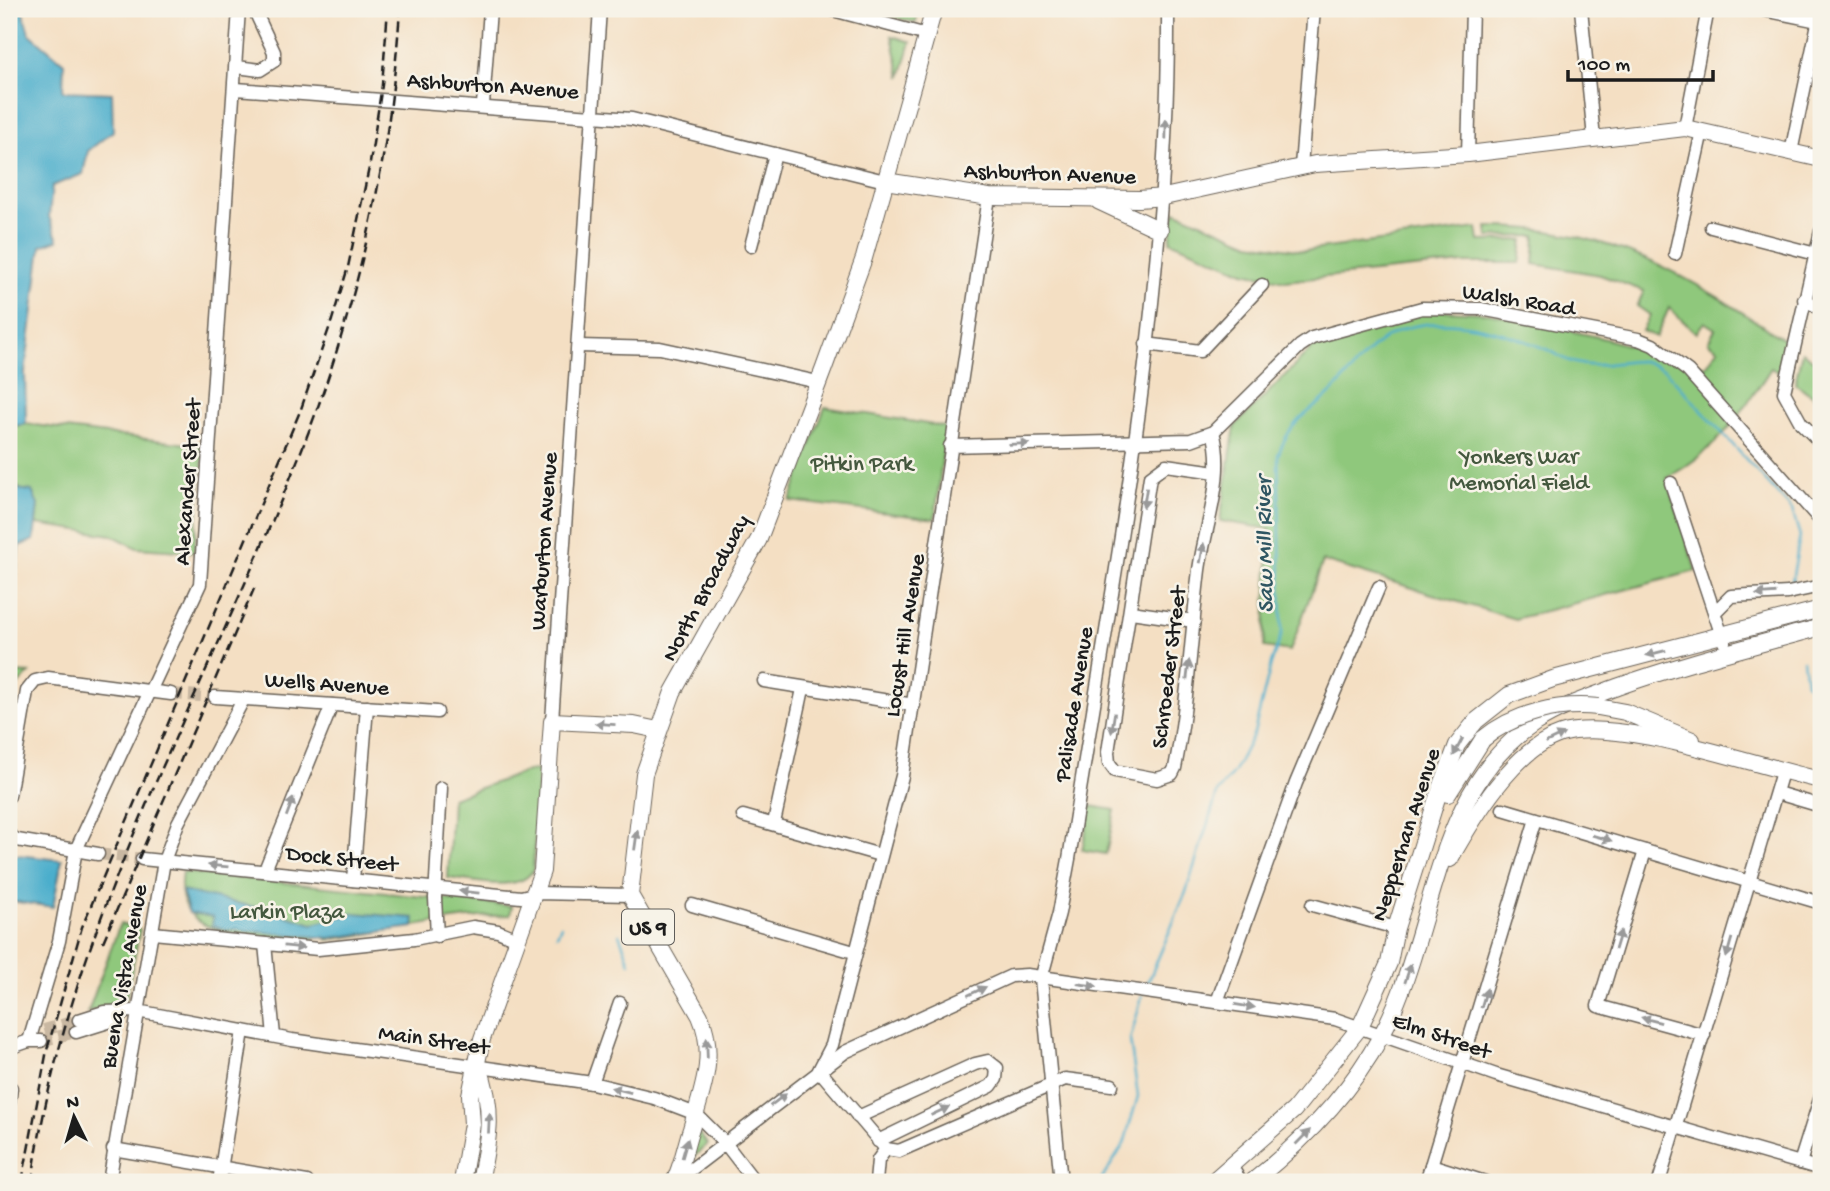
<svg xmlns="http://www.w3.org/2000/svg" width="1830" height="1191" font-family="'Gochi Hand',sans-serif">
<rect width="100%" height="100%" fill="#f7f3e8"/>
<filter id="ink" filterUnits="userSpaceOnUse"><feTurbulence type="fractalNoise" baseFrequency=".0143" numOctaves="2"/><feDisplacementMap in="SourceGraphic" scale="14" xChannelSelector="R" yChannelSelector="G"/><feConvolveMatrix kernelMatrix="1 2 1 2 8 2 1 2 1" color-interpolation-filters="sRGB"/></filter>
<filter id="wash" filterUnits="userSpaceOnUse"><feTurbulence type="fractalNoise" baseFrequency=".00686" numOctaves="4" result="noise"/><feDisplacementMap in="SourceGraphic" scale="28" xChannelSelector="R" yChannelSelector="G"/><feGaussianBlur stdDeviation="1.57" result="paint"/><feColorMatrix in="noise" values="0 0 0 0 0 0 0 0 0 0 0 0 0 0 0 0 0 1.4 0 .05"/><feComposite in="paint" operator="in"/></filter>
<g filter="url(#wash)">
<rect width="100%" height="100%" fill="#f4dfc3"/>
<!-- green -->
<g fill="#8fc87c" stroke="#56724c" stroke-width="2">
<polygon points="889,9 918,9 916,23 890,16"/>
<polygon points="892,36 911,42 901,77"/>
<polygon points="1175,211 1250,243 1304,251 1477,228 1479,241 1523,240 1520,263 1463,263 1285,281 1244,272 1170,241"/>
<path d="M1487,227C1610,226 1689,276 1787,342L1779,373L1771,368C1738,418 1720,448 1667,478L1696,571L1515,619L1323,561L1290,651L1264,647L1270,529L1220,521L1235,426L1318,342L1423,310L1490,313L1598,337L1706,366L1718,349L1708,342L1715,329L1704,322L1696,333L1669,308L1656,337L1642,331L1650,315L1637,306L1644,291L1600,275L1534,264L1536,236L1488,237Z"/>
<polygon points="1802,352 1821,365 1821,402 1795,383"/>
<polygon points="825,407 946,427 935,519 790,501"/>
<polygon points="26,424 204,446 194,552 137,548 112,535 36,524 38,505 9,479 9,427"/>
<polygon points="9,672 30,673 9,694"/>
<path d="M538,770L533,870C520,894 471,880 448,878L452,798L528,771Z"/>
<polygon points="1091,806 1115,810 1106,854 1082,850"/>
<path d="M182,872L512,906L510,915C449,917 389,932 328,940L320,935L311,940C261,935 170,946 182,872Z"/>
<polygon points="120,924 140,929 126,1000 88,1012"/>
<polygon points="697,1132 708,1144 687,1163"/>
</g>
<!-- water -->
<g fill="#4caecc" stroke="#346574" stroke-width="2">
<polygon points="9,9 22,9 29,33 64,63 63,91 112,93 113,131 88,151 83,174 52,186 49,217 58,240 41,246 25,373 26,424 9,427"/>
<polygon points="9,479 17,489 32,491 38,505 34,540 19,546 11,610 9,610"/>
<polygon points="9,854 62,860 53,907 9,901"/>
<polygon points="182,891 264,909 313,924 355,913 415,918 414,927 330,938 225,929 212,926 213,917 189,913"/>
</g>
<!-- pier -->
<polygon fill="#f4dfc3" points="18,552 11,610 9,610 9,595 14,569 9,568 9,563 14,564"/>
<g fill="none" stroke-linecap="round" stroke-linejoin="round">
<!-- stream -->
<g stroke="#4caecc" stroke-width="2.5">
<polyline points="1803,660 1806,683 1821,694"/>
<polyline points="619,934 630,963"/>
<polyline points="557,935 561,925"/>
<path d="M1146,987L1186,892L1218,791L1234,772L1254,733L1271,664L1282,633L1278,455C1292,417 1307,416 1332,392C1350,375 1363,353 1384,339C1430,308 1501,330 1548,350C1557,354 1566,361 1576,363C1597,369 1619,361 1640,361C1648,362 1657,367 1665,370L1792,510L1800,536L1792,581"/>
<polyline points="1100,1182 1124,1144 1138,1096 1130,1040 1142,996"/>
</g>
</g>
</g>
<g filter="url(#ink)">
<g fill="none" stroke-linecap="round" stroke-linejoin="round">
<!-- minor-tunnel -->
<g stroke="#c9b8a2" stroke-width="12" stroke-dasharray="12 6" stroke-linecap="butt">
<polyline points="171,694 215,697"/>
<polyline points="98,854 142,859"/>
<polyline points="44,1030 79,1020"/>
<polyline points="41,1041 76,1032"/>
</g>
<defs>
<g id="minor">
<polyline points="829,9 927,35"/>
<polyline points="1581,9 1594,138"/>
<polyline points="1759,9 1818,21"/>
<polyline points="237,67 260,70 274,61 274,52 254,9"/>
<polyline points="236,89 632,119 885,181"/>
<polyline points="483,105 490,9"/>
<polyline points="1685,128 1708,9"/>
<polyline points="1791,152 1821,9"/>
<polyline points="1468,154 1472,9"/>
<polyline points="1301,166 1314,9"/>
<polyline points="1711,227 1816,254"/>
<polyline points="1821,231 1784,392 1801,423 1821,443"/>
<polyline points="751,246 775,154"/>
<polyline points="1675,254 1702,131"/>
<polyline points="1804,299 1821,309"/>
<polyline points="1146,344 1200,351 1262,285"/>
<polyline points="578,346 660,348 818,382"/>
<path d="M1213,432C1226,475 1205,526 1199,570C1191,636 1188,703 1175,768L1172,774L1157,779L1115,771L1109,763L1108,752L1150,477L1166,465L1216,472"/>
<polyline points="950,446 1191,440 1213,432 1300,346 1312,338 1422,308 1481,309 1638,339 1653,345 1688,371 1821,521"/>
<polyline points="1671,483 1724,642"/>
<polyline points="1716,611 1731,596 1788,593 1821,586"/>
<polyline points="1131,612 1194,621"/>
<polyline points="764,681 914,705"/>
<polyline points="215,697 437,712"/>
<polyline points="552,721 600,9"/>
<polyline points="1777,793 1821,806"/>
<polyline points="9,796 27,691 35,681 48,678 171,694"/>
<polyline points="1503,809 1821,903"/>
<polyline points="743,816 880,855"/>
<polyline points="774,823 803,689"/>
<polyline points="9,835 17,840 98,854"/>
<polyline points="1645,851 1598,1006 1704,1035"/>
<polyline points="142,859 521,897 537,893 630,895"/>
<polyline points="265,870 332,705"/>
<polyline points="353,880 367,707"/>
<polyline points="692,905 854,952"/>
<polyline points="1312,905 1396,928"/>
<polyline points="153,933 318,949 414,939 473,927 498,931 517,939"/>
<polyline points="437,936 435,898 441,788"/>
<polyline points="265,944 274,1036"/>
<polyline points="1217,1002 1296,783 1379,587"/>
<polyline points="79,1020 104,1012 137,1011 292,1040 592,1083 654,1098 696,1114 725,1143 755,1182"/>
<polyline points="76,1032 108,1022 123,1014"/>
<polyline points="29,1041 59,941 76,850 200,584 239,9"/>
<polyline points="9,1048 29,1041 41,1041"/>
<polyline points="592,1083 620,1003"/>
<polyline points="9,1103 11,1088"/>
<polyline points="858,1117 975,1064 988,1061 997,1068 996,1079 991,1086 878,1141"/>
<polyline points="113,1149 307,1182"/>
<polyline points="886,1149 819,1070 832,1045 902,776 989,197"/>
<polyline points="886,1149 899,1151 1065,1079 1112,1085"/>
<polyline points="1800,1163 1821,1096"/>
<polyline points="1431,1165 1485,1182"/>
<polyline points="1231,1166 1241,1182"/>
<polyline points="676,1181 845,1052 1011,976 1027,975 1335,1019 1496,1075 1821,1169"/>
<polyline points="109,1182 164,861 178,823 243,700"/>
<polyline points="219,1182 243,1031"/>
<polyline points="876,1182 878,1160 886,1149"/>
<path d="M1061,1182L1041,979L1059,913L1069,859C1113,578 1170,294 1168,9"/>
<polyline points="1426,1182 1536,819"/>
<polyline points="1659,1182 1782,772"/>
</g>
<g id="major">
<polyline points="885,181 989,197 1139,199 1164,197 1315,164 1468,154 1685,128 1821,159"/>
<polyline points="1098,201 1160,230"/>
<polyline points="1598,707 1625,712 1692,740"/>
<polyline points="1448,794 1483,739"/>
<path d="M1450,859C1473,818 1514,749 1561,734C1617,716 1759,767 1821,780"/>
<path d="M478,1065C495,1109 489,1137 480,1182"/>
<polyline points="462,1182 472,1124 470,1095 482,1039 542,871 552,721 634,725 658,730"/>
<path d="M674,1182C682,1166 685,1147 691,1129C702,1091 717,1055 700,1016L630,895L644,774L673,692L759,539L824,368L864,258L934,9"/>
<polyline points="1212,1182 1294,1110 1360,1027 1389,963 1396,928 1436,801 1457,745 1476,721 1509,695 1553,679 1821,609"/>
<path d="M1252,1182C1302,1142 1350,1094 1381,1036C1436,935 1431,791 1535,723C1560,707 1590,697 1617,687C1684,663 1753,646 1821,627"/>
</g>
</defs>
<!-- minor casing -->
<use href="#minor" stroke="#686056" stroke-width="15"/>
<!-- major casing -->
<use href="#major" stroke="#686056" stroke-width="18"/>
<!-- minor -->
<use href="#minor" stroke="#fff" stroke-width="12"/>
<!-- major -->
<use href="#major" stroke="#fff" stroke-width="16"/>
<!-- rail -->
<g stroke="#1c1c1c" stroke-width="2.5" stroke-dasharray="10 5" stroke-linecap="butt">
<polyline points="103,942 256,584"/>
<polyline points="22,1182 47,1050 82,927 301,409 332,320 348,267 370,163 382,85 388,9"/>
<path d="M32,1182C69,910 220,669 315,415C363,283 391,149 400,9"/>
</g>
<defs>
<path id="major-bridge" d="M1483,739C1514,713 1558,703 1598,707"/>
</defs>
<!-- major-bridge casing -->
<use href="#major-bridge" stroke="#686056" stroke-width="18" stroke-linecap="butt"/>
<!-- major-bridge -->
<use href="#major-bridge" stroke="#fff" stroke-width="16"/>
</g>
<!-- one-way arrows -->
<defs><path id="oneway-solid" d="M-6-.8H1V-3.2L6.5 0L1 3.2V.8H-6Z" transform="scale(1.75)"/></defs>
<g fill="#999">
<use href="#oneway-solid" transform="translate(1166 129) rotate(-89)"/>
<use href="#oneway-solid" transform="translate(1019 444) rotate(-2)"/>
<use href="#oneway-solid" transform="translate(1145 498) rotate(99)"/>
<use href="#oneway-solid" transform="translate(1202 553) rotate(-80)"/>
<use href="#oneway-solid" transform="translate(1766 594) rotate(176)"/>
<use href="#oneway-solid" transform="translate(1656 653) rotate(166)"/>
<use href="#oneway-solid" transform="translate(1188 670) rotate(-83)"/>
<use href="#oneway-solid" transform="translate(1113 723) rotate(99)"/>
<use href="#oneway-solid" transform="translate(605 724) rotate(-177)"/>
<use href="#oneway-solid" transform="translate(1555 738) rotate(-25)"/>
<use href="#oneway-solid" transform="translate(1458 747) rotate(118)"/>
<use href="#oneway-solid" transform="translate(290 807) rotate(-69)"/>
<use href="#oneway-solid" transform="translate(1602 838) rotate(16)"/>
<use href="#oneway-solid" transform="translate(636 840) rotate(-82)"/>
<use href="#oneway-solid" transform="translate(218 866) rotate(-175)"/>
<use href="#oneway-solid" transform="translate(469 892) rotate(-174)"/>
<use href="#oneway-solid" transform="translate(1618 940) rotate(-73)"/>
<use href="#oneway-solid" transform="translate(294 947) rotate(6)"/>
<use href="#oneway-solid" transform="translate(1729 948) rotate(106)"/>
<use href="#oneway-solid" transform="translate(1408 973) rotate(-72)"/>
<use href="#oneway-solid" transform="translate(1087 985) rotate(8)"/>
<use href="#oneway-solid" transform="translate(977 991) rotate(-25)"/>
<use href="#oneway-solid" transform="translate(1484 998) rotate(-73)"/>
<use href="#oneway-solid" transform="translate(1245 1006) rotate(9)"/>
<use href="#oneway-solid" transform="translate(1651 1020) rotate(-165)"/>
<use href="#oneway-solid" transform="translate(707 1048) rotate(-92)"/>
<use href="#oneway-solid" transform="translate(621 1090) rotate(-166)"/>
<use href="#oneway-solid" transform="translate(778 1100) rotate(-37)"/>
<use href="#oneway-solid" transform="translate(940 1111) rotate(-26)"/>
<use href="#oneway-solid" transform="translate(489 1123) rotate(-87)"/>
<use href="#oneway-solid" transform="translate(1303 1137) rotate(-45)"/>
<use href="#oneway-solid" transform="translate(685 1148) rotate(-74)"/>
</g>
</g>
<g text-anchor="middle" stroke-width="5" stroke-linejoin="round" paint-order="stroke">
<!-- shield labels -->
<rect fill="#f7f3e8" stroke="#5e5c59" stroke-width="2" x="622" y="909.5" width="52" height="35" rx="5"/>
<g font-size="21" font-weight="bold" fill="#1c1c1c">
<text x="648" y="934">US 9</text>
</g>
<!-- street labels -->
<g font-size="23" fill="#1c1c1c" stroke="#f7f3e8">
<text transform="translate(493 84) rotate(4)" y="8">Ashburton Avenue</text>
<text transform="translate(1050 172) rotate(2)" y="8">Ashburton Avenue</text>
<text transform="translate(1519 298) rotate(9)" y="8">Walsh Road</text>
<text transform="translate(186 482) rotate(-86)" y="8">Alexander Street</text>
<text transform="translate(542 541) rotate(-86)" y="8">Warburton Avenue</text>
<text transform="translate(704 587) rotate(-62)" y="8">North Broadway</text>
<text transform="translate(903 635) rotate(-81)" y="8">Locust Hill Avenue</text>
<text transform="translate(1167 667) rotate(-83)" y="8">Schroeder Street</text>
<text transform="translate(327 682) rotate(4)" y="8">Wells Avenue</text>
<text transform="translate(1072 704) rotate(-81)" y="8">Palisade Avenue</text>
<text transform="translate(1404 834) rotate(-72)" y="8">Nepperhan Avenue</text>
<text transform="translate(342 857) rotate(6)" y="8">Dock Street</text>
<text transform="translate(122 976) rotate(-80)" y="8">Buena Vista Avenue</text>
<text transform="translate(1442 1034) rotate(19)" y="8">Elm Street</text>
<text transform="translate(434 1038) rotate(8)" y="8">Main Street</text>
</g>
<!-- park labels -->
<g font-size="23" fill="#44583e" stroke="#f7f3e8">
<text x="1519" y="463">Yonkers War<tspan x="1519" dy="26">Memorial Field</tspan></text>
<text x="862" y="470">Pitkin Park</text>
<text x="287" y="918">Larkin Plaza</text>
</g>
<!-- water labels -->
<g font-size="24" font-style="italic" fill="#2f5662" stroke="#f7f3e8">
<text transform="translate(1263 545) rotate(-91)" y="8">Saw Mill River</text>
</g>
</g>
<!-- margin -->
<rect width="1830" height="1191" fill="none" stroke="#f7f3e8" stroke-width="35"/>
<!-- north arrow -->
<g transform="translate(74 1117) rotate(355)" stroke="#f7f3e8" stroke-width="5" paint-order="stroke">
<path d="M0-5L12 26L0 18L-12 26Z" fill="#1c1c1c"/>
<text y="-10" font-size="19" font-weight="bold" text-anchor="middle" fill="#1c1c1c">N</text>
</g>
<!-- scale -->
<path d="M1568 70v10h145v-10" fill="none" stroke="#1c1c1c" stroke-width="3.5"/>
<text x="1578" y="70" font-size="21" fill="#1c1c1c" stroke="#f7f3e8" stroke-width="5" paint-order="stroke">100 m</text>
</svg>
